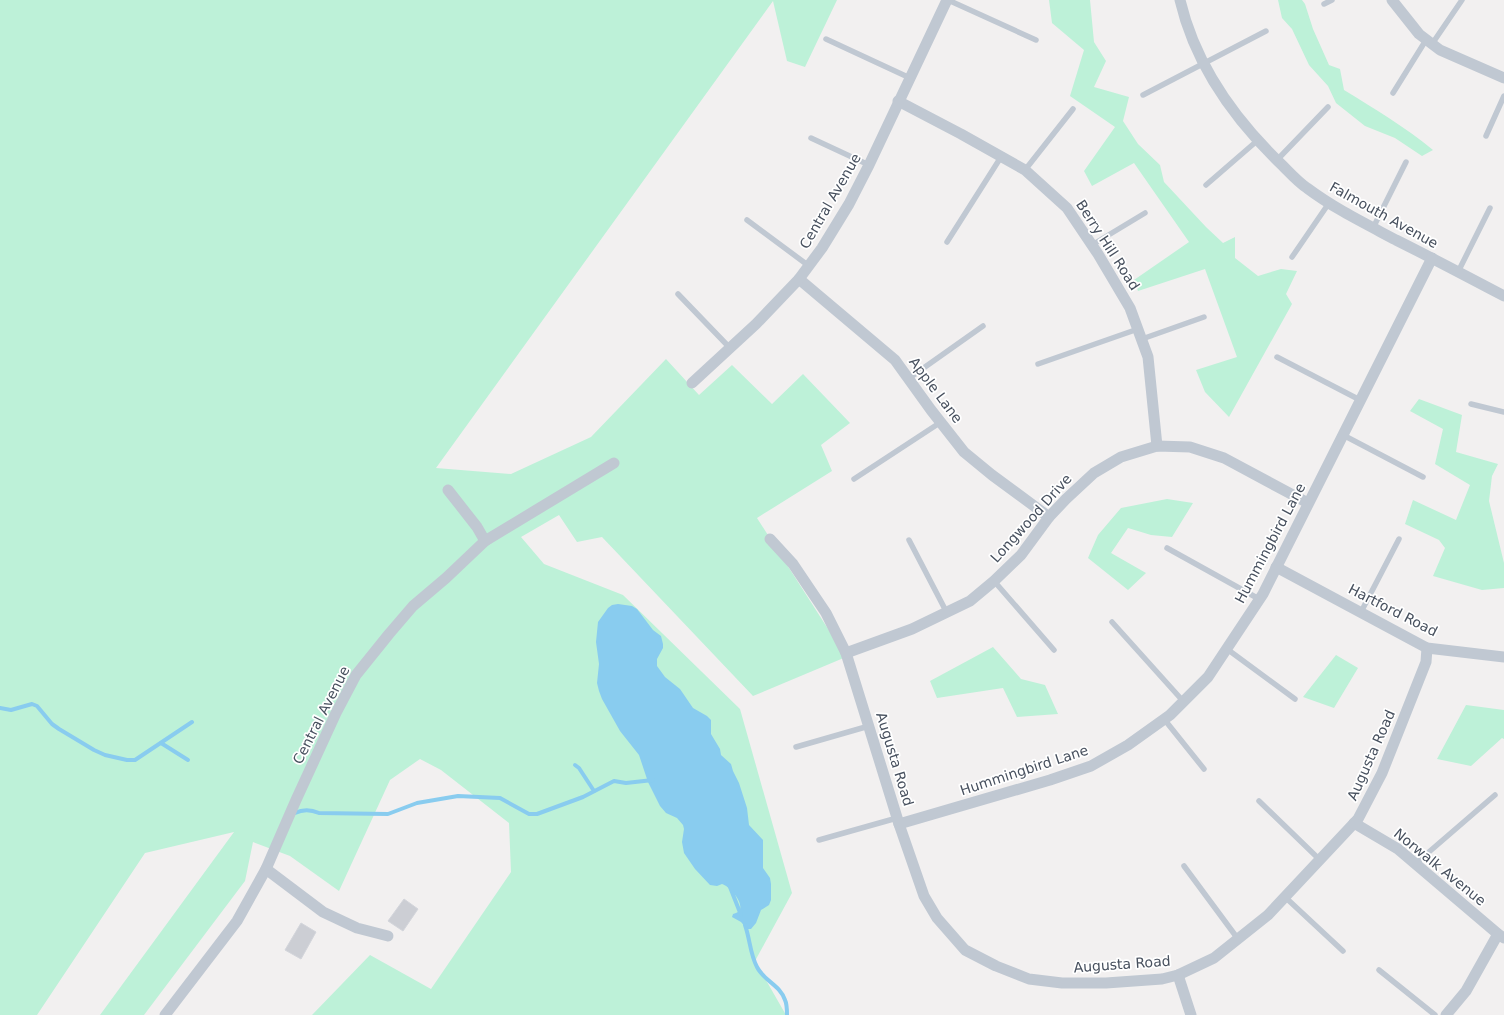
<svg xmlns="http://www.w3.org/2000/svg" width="1504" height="1015" font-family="'DejaVu Sans',sans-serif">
<rect width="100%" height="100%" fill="#f2f0f0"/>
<!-- green -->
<g fill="#bdf1d8">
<polygon points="0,0 837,0 805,67 787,61 773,1 436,468 511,474 591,437 666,359 699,395 732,365 772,404 803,374 850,423 821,445 832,471 757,518 846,657 753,696 602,537 577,542 559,515 521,537 544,564 623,595 740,709 792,893 755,961 786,1015 312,1015 370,955 431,989 511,872 509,823 441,770 420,759 390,780 339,891 290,856 253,842 245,881 144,1015 100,1015 234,832 145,853 37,1015 0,1015"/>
<polygon points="1049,0 1090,0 1094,42 1106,61 1094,87 1129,97 1123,121 1138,144 1160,165 1164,182 1206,227 1223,243 1235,237 1235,258 1258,276 1281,269 1297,271 1286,294 1292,304 1229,417 1205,392 1196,370 1237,357 1205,269 1138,291 1134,280 1189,242 1134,163 1092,186 1084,171 1115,127 1070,96 1084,50 1052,23"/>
<path d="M1278,0H1302L1305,4L1313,29L1329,65L1340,69L1344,90C1375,109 1405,127 1433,150L1422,156L1395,138L1365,126L1336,103L1328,86L1309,65L1292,29L1282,18Z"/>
<polygon points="1419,399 1462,415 1456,452 1498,464 1492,476 1489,501 1504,563 1504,588 1482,590 1433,576 1445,548 1439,540 1405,524 1413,500 1456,520 1470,485 1435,464 1443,429 1410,411"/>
<polygon points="1167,499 1193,503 1172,537 1151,535 1128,528 1111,553 1146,573 1128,590 1088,558 1098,535 1121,508"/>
<polygon points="993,647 1021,679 1045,685 1058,714 1017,717 1003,688 937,698 930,681"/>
<polygon points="1336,655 1358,668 1334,708 1303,697"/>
<polygon points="1466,705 1504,710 1504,739 1502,738 1471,766 1437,759"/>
</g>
<!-- water -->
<path fill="#89ccef" d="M618,604L632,606L637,609L653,630L661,636L663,644V648L657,659V666L665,677L680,689L693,708L707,716L711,720V734L720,749L721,755L731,764L733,771L739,783L747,808L749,825L763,840V868L770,878L771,884V900L769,905L761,910L756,923L751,929H747L741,922L732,917L733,914C735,913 737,913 739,911C745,904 730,886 722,884L717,886L710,885L695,869L684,853L682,842L684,829L683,825L677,818L666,813L660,806L648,782L639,755L620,731L602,699L599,691L597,683L599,664L596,642L598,622L608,608L612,605Z"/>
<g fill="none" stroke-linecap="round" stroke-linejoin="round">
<!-- stream -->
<g stroke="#89ccef" stroke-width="4">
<polyline points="0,708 11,710 32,704 37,706 52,724 59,729 94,750 105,755 127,760 135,760 192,722"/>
<polyline points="161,743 188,760"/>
<polyline points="575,765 579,768 594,791"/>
<path d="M295,813C303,809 310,809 319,813L388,814L417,803L458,796L500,798L529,814H537L583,797L614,781L626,783L653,780"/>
<polyline points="728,882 741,915"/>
<path d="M745,925C750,939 750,954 757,967C764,981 780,985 785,1000C787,1004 787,1010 787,1015"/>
</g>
</g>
<!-- building -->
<g fill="#ccced4" stroke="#d3d5db">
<polygon points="404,899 418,909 403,931 388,921"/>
<polygon points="301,923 316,932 301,959 285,950"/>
</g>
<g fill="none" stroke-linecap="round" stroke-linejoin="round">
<!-- lane -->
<g stroke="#c0c8d2" stroke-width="5.5">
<polyline points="948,0 1036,40"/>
<polyline points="1324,4 1332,0"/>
<polyline points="826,39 910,78"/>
<polyline points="1432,44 1462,0"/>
<polyline points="1393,93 1426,40"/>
<polyline points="1143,95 1266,31"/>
<polyline points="1486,136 1504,96"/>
<polyline points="811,138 869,165"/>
<polyline points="1277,160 1328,107"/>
<polyline points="1025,170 1073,109"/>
<polyline points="1206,185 1258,140"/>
<polyline points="747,220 809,266"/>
<polyline points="1373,228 1406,162"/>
<polyline points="947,242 1001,157"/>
<polyline points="1092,245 1145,213"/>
<polyline points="1292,257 1329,203"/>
<polyline points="1458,272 1490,208"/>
<polyline points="678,294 730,348"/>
<polyline points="1142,339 1204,317"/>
<polyline points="1277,357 1360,400"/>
<polyline points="1038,364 1138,329"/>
<polyline points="908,379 983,326"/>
<polyline points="1471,404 1504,412"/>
<polyline points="1343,435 1423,477"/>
<polyline points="854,479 941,422"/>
<polyline points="909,540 947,613"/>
<polyline points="1167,548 1259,599"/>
<polyline points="994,581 1054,650"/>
<polyline points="1361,612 1399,539"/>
<polyline points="1112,622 1183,701"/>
<polyline points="1227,649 1295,699"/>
<polyline points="1164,719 1204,769"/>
<polyline points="796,747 869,726"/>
<polyline points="1259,801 1320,860"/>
<polyline points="819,840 897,818"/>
<polyline points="1415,864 1495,795"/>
<polyline points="1184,866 1238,939"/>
<polyline points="1285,897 1343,951"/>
<polyline points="1379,970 1435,1015"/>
</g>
<!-- street -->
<g stroke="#c0c8d2" stroke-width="11">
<path d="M1180,0C1195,64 1235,120 1282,165C1290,173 1298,182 1307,188C1335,209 1366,224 1396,240C1432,258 1468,277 1504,296"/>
<polyline points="1392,0 1419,34 1440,50 1504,78"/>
<polyline points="898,101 961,134 1025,170 1067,208 1098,254 1130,308 1148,357 1157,446"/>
<polyline points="799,279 895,360 931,410 964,452 992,475 1049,517"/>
<polyline points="692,383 756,324 799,279 822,248 849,204 869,165 947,0"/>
<polyline points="448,490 477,527 485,541"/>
<polyline points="770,539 793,564 826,613 846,653 899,824 924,896 937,918 965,950 996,966 1029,979 1062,983 1106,983 1162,979 1178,975 1214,958 1268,915 1358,819 1382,773 1426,662 1427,648"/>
<polyline points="1276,567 1427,648 1504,657"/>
<polyline points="846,653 912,629 970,601 994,581 1021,555 1049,517 1066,499 1094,473 1121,457 1157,446 1190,447 1224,458 1308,503"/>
<polyline points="1354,823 1398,849 1498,934 1504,938"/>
<polyline points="899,824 1050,780 1091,766 1128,745 1170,715 1208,677 1263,594 1432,258"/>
<polyline points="266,869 323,912 357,928 388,936"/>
<polyline points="1178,975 1191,1015"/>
<polyline points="165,1015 237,921 266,869 296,800 336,713 356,675 389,634 413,606 446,578 485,541 614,463"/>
<polyline points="1446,1015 1466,991 1498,934"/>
</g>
</g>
<g text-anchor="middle" stroke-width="3.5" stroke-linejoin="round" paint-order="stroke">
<!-- street labels -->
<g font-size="14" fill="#47505e" stroke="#fff">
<text transform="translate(830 201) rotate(-60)" y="5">Central Avenue</text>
<text transform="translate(1384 215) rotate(29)" y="5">Falmouth Avenue</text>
<text transform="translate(1108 245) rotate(57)" y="5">Berry Hill Road</text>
<text transform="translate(936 390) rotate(53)" y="5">Apple Lane</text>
<text transform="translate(1031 518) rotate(-48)" y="5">Longwood Drive</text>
<text transform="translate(1270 543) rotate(-62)" y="5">Hummingbird Lane</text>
<text transform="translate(1393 610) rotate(27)" y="5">Hartford Road</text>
<text transform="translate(321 715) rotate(-63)" y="5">Central Avenue</text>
<text transform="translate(1371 755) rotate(-66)" y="5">Augusta Road</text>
<text transform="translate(895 759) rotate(73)" y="5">Augusta Road</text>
<text transform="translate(1024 770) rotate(-18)" y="5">Hummingbird Lane</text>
<text transform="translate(1440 867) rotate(39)" y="5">Norwalk Avenue</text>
<text transform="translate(1122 964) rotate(-4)" y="5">Augusta Road</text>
</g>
</g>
</svg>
